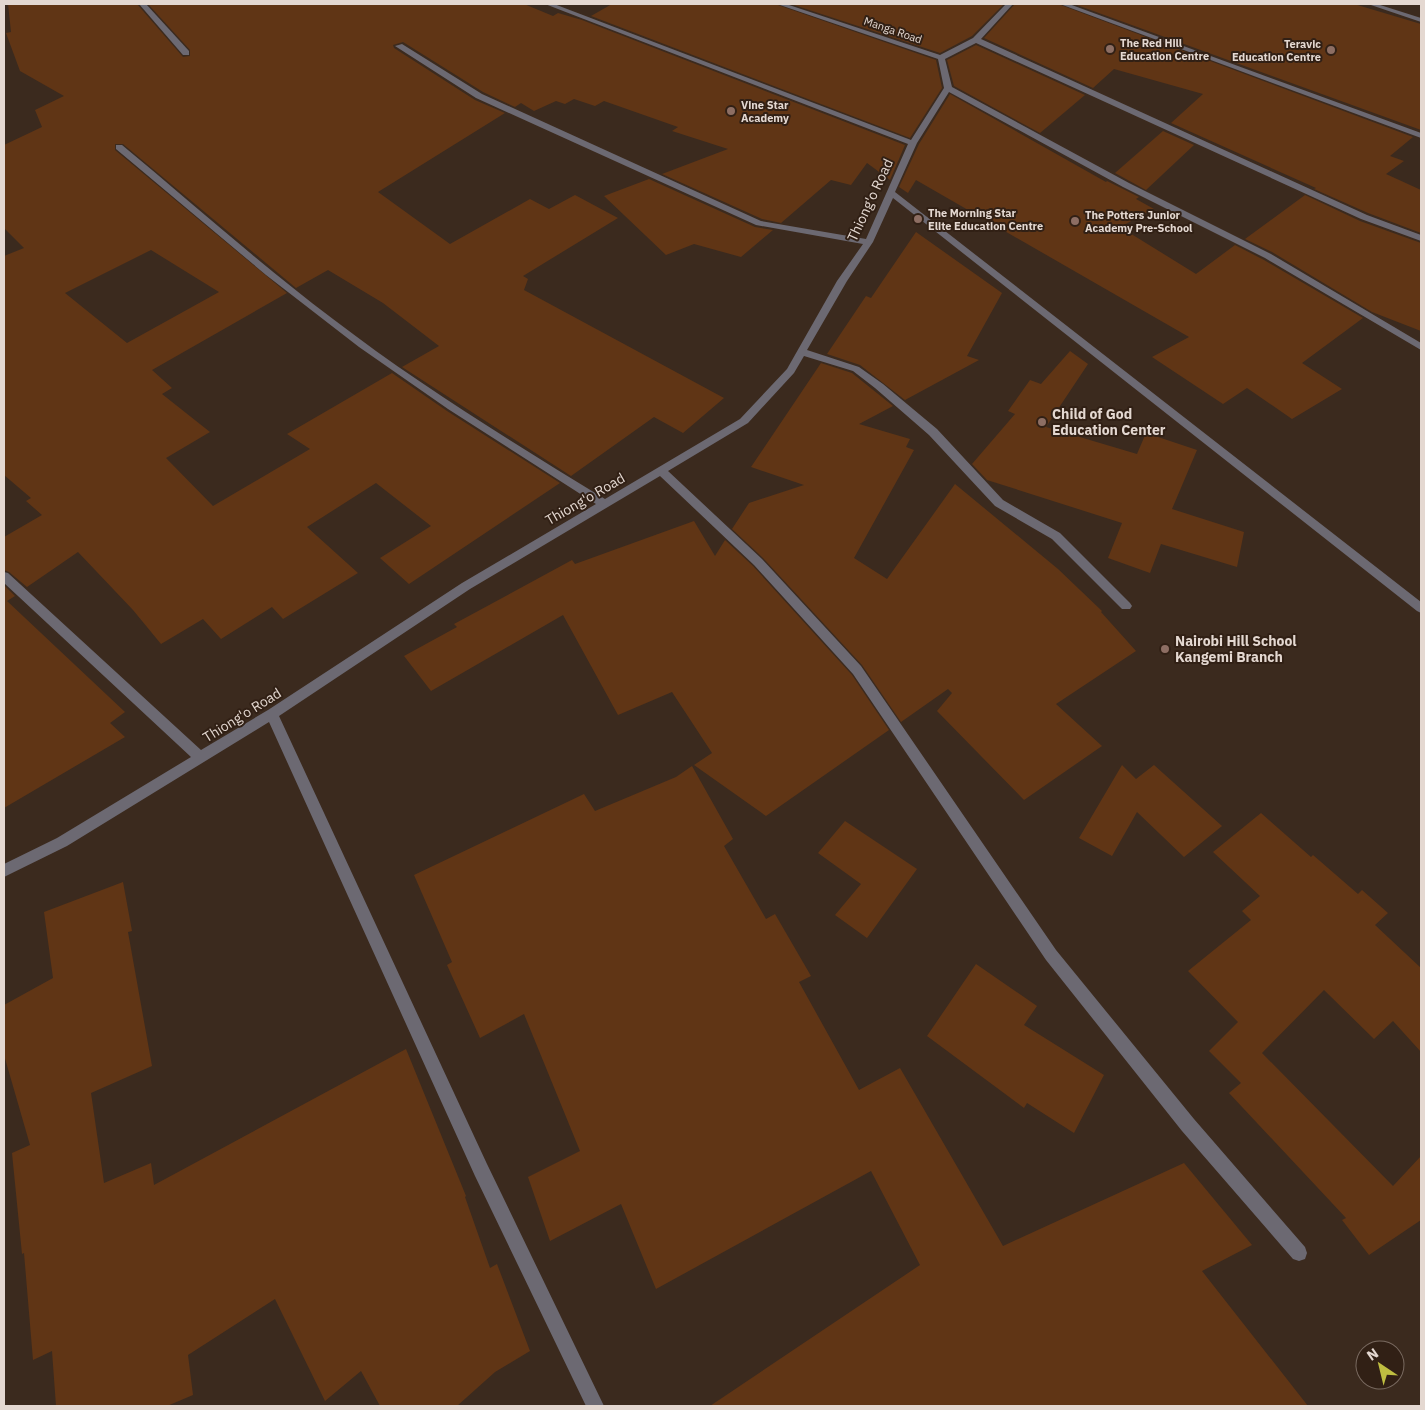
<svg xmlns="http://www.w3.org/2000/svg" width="1425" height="1410" font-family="'IBM Plex Sans',sans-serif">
<rect width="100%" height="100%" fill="#3b2a1e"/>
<!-- building -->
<g fill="#603515" fill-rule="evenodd">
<path d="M8,4H137L183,57L190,56V50L148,4H524L553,16L558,13L582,20L905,145L890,180L867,163L851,185L831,180L781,223L762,219L662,174L728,149L672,131L678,127L604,101L595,106L574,99L565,104L556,101L534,111L521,103L515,107L483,92L403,42L393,45L394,48L475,100L505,113L378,192L450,244L530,199L549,209L575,195L618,218L523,276L528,279L524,290L724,398L683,433L654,417L571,476L402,367L439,346L383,303L328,270L296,288L123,144H115V150L287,293L152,370L172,388L162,394L210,432L166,458L213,506L310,449L287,434L392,373L447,411L560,483L409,584L380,558L431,526L376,483L307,527L358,573L283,619L272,607L221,639L203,619L161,644L133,610L78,552L27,587L9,572L4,570V537L42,515L26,501L31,498L4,475V256L24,248L4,228V145L42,127L35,110L64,96L20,71L6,33L11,32ZM151,250L219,292L127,343L65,293Z"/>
<polygon points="612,4 775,4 936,60 942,88 910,138 591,16"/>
<polygon points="791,4 1004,4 972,36 940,53"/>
<polygon points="1015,4 1058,4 1413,137 1390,156 1404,161 1386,174 1421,190 1421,233 1368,213 1314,189 1316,188 1171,123 1203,94 1114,69 1093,88 984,38"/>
<polygon points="1074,4 1354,4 1421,24 1421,130"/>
<polygon points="976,45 1085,95 1040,133 954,86 947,60"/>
<polygon points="950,94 1106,182 1107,181 1139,197 1136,199 1154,209 1120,227 1196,274 1235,245 1264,260 1363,318 1302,363 1342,389 1292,419 1247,388 1223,404 1152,357 1189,337 916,180 908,193 899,187 919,144"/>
<polygon points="1163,131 1194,145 1146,190 1115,173"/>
<polygon points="649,179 755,227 773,230 741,257 694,244 666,255 604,196"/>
<polygon points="1305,195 1360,221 1421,243 1421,331 1372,312 1272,252 1245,239"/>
<polygon points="916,232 1002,293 967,356 979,360 905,400 860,365 827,354 866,296 871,298"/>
<polygon points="1070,351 1088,364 1046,427 1137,454 1146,433 1197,450 1172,509 1244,532 1237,567 1161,544 1150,573 1108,558 1122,523 987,480 972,464 1015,414 1008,411 1030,380 1041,384"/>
<polygon points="821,363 852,373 893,406 859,424 910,439 906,447 914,450 854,558 887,579 955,484 1058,569 1102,611 1101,612 1136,651 1056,704 1102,746 1024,800 937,711 952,693 948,689 901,722 862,665 763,558 732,529 749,503 804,485 751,467"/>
<polygon points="694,521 715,556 725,540 753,566 852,675 889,730 766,816 694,765 712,753 672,692 618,715 563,615 431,691 404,656 457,627 454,624 572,560 575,564"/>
<polygon points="4,585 15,596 7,601 125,712 110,723 125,737 4,808"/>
<polygon points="1122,765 1136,779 1154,765 1222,826 1184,857 1137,812 1112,856 1079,838"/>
<polygon points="692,766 733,839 724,846 766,919 775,914 811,976 799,982 859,1090 900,1068 1003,1246 1184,1163 1252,1245 1202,1271 1308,1406 710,1406 920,1265 871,1171 656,1289 621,1204 550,1241 528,1177 580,1151 524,1014 480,1038 447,965 452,962 414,875 584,794 595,811 676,777"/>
<polygon points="1261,813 1311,857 1313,855 1358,894 1362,890 1388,913 1375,925 1421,968 1421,1052 1393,1021 1374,1039 1324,990 1262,1053 1393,1186 1421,1156 1421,1220 1369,1255 1342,1220 1346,1218 1229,1093 1241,1083 1209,1051 1238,1022 1188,971 1251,920 1242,911 1260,896 1213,852"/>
<polygon points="845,821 917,869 867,938 835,915 861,884 818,853"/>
<polygon points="123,882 132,931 128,932 152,1066 91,1093 104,1183 151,1163 154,1185 406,1049 466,1196 465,1197 490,1268 497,1264 530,1351 495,1372 457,1406 380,1406 361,1371 325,1401 275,1299 188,1355 193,1395 167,1406 56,1406 52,1351 33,1360 24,1253 22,1254 12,1153 30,1145 4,1055 4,1005 53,978 44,912"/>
<polygon points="976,964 1037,1006 1024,1025 1104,1075 1074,1133 1027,1103 1024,1108 927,1036"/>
</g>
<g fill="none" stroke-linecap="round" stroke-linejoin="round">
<!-- minor -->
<g fill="#6c6972" fill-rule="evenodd">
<polygon points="139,4 146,4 189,51 189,55 183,55"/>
<path d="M545,4H554L911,140L944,88L938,59L777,4H786L940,55L973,38L1006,4H1013L981,39L1367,215L1421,235V241L1361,219L976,43L945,59L952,87L1129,183L1271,254L1421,343V350L1265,258L1123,187L949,92L917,143L895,192L1421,602V613L1417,611L893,198L873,242L847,281L807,350L859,367L883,384L937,429L1003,500L1060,533L1130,603L1132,606L1130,609H1122L1052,539L995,506L929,435L875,388L853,371L804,356L794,373L748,423L668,471L762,559L861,666L1056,950L1194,1119L1305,1247L1307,1253L1305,1259L1299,1261L1293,1259L1182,1131L1046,960L853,674L754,565L660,476L470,589L279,716L487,1164L604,1406H586L475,1176L269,722L67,846L4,877V864L57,838L191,757L4,583V572L8,573L201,750L268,710L462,583L596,504L448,409L359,347L266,275L116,149V145H122C192,203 260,264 333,319C419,385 512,442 605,499L740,419L787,369L837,281L863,244L756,225L476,98L395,46L402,44L482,94L761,221L866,239L908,144Z"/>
<polygon points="1060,4 1069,4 1421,133 1421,138"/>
<polygon points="1368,4 1377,4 1421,18 1421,22"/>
</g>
</g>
<!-- markers -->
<g fill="#8d6e63" stroke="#312015" stroke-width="2">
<circle cx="1110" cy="49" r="5"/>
<circle cx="1331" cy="50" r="5"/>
<circle cx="731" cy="111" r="5"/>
<circle cx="918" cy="219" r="5"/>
<circle cx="1075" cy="221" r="5"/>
<circle cx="1042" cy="422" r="5"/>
<circle cx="1165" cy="649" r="5"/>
</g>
<g text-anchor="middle" stroke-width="4" stroke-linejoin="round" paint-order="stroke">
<!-- far-street labels -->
<g font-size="11" fill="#e4d8d1" stroke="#312015">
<text transform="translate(893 30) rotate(19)" y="4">Manga Road</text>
</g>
<!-- far-poi labels -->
<g font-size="11" font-weight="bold" fill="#e4d8d1" stroke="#312015" text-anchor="start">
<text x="1120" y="47">The Red Hill<tspan x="1120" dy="13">Education Centre</tspan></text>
<text x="1321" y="48" text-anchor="end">Teravic<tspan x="1321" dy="13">Education Centre</tspan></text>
<text x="741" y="109">Vine Star<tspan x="741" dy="13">Academy</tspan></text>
<text x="928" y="217">The Morning Star<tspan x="928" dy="13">Elite Education Centre</tspan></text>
<text x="1085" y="219">The Potters Junior<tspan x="1085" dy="13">Academy Pre-School</tspan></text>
</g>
<!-- street labels -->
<g font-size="14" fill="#e4d8d1" stroke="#312015">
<text transform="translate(870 200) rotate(-65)" y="5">Thiong'o Road</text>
<text transform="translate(585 499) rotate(-30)" y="5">Thiong'o Road</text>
<text transform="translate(242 715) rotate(-32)" y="5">Thiong'o Road</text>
</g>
<!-- poi labels -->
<g font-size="14" font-weight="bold" fill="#e4d8d1" stroke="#312015" text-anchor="start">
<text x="1052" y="419">Child of God<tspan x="1052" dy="16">Education Center</tspan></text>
<text x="1175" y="646">Nairobi Hill School<tspan x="1175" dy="16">Kangemi Branch</tspan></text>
</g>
</g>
<!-- border -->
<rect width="1425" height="1410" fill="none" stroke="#e4d8d1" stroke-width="10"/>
<!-- north arrow -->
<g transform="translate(1380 1365) rotate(325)"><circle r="24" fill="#312015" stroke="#796a60"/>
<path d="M0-4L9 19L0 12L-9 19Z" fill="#bfbe41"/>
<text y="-8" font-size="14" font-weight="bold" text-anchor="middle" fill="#e4d8d1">N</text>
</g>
</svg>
